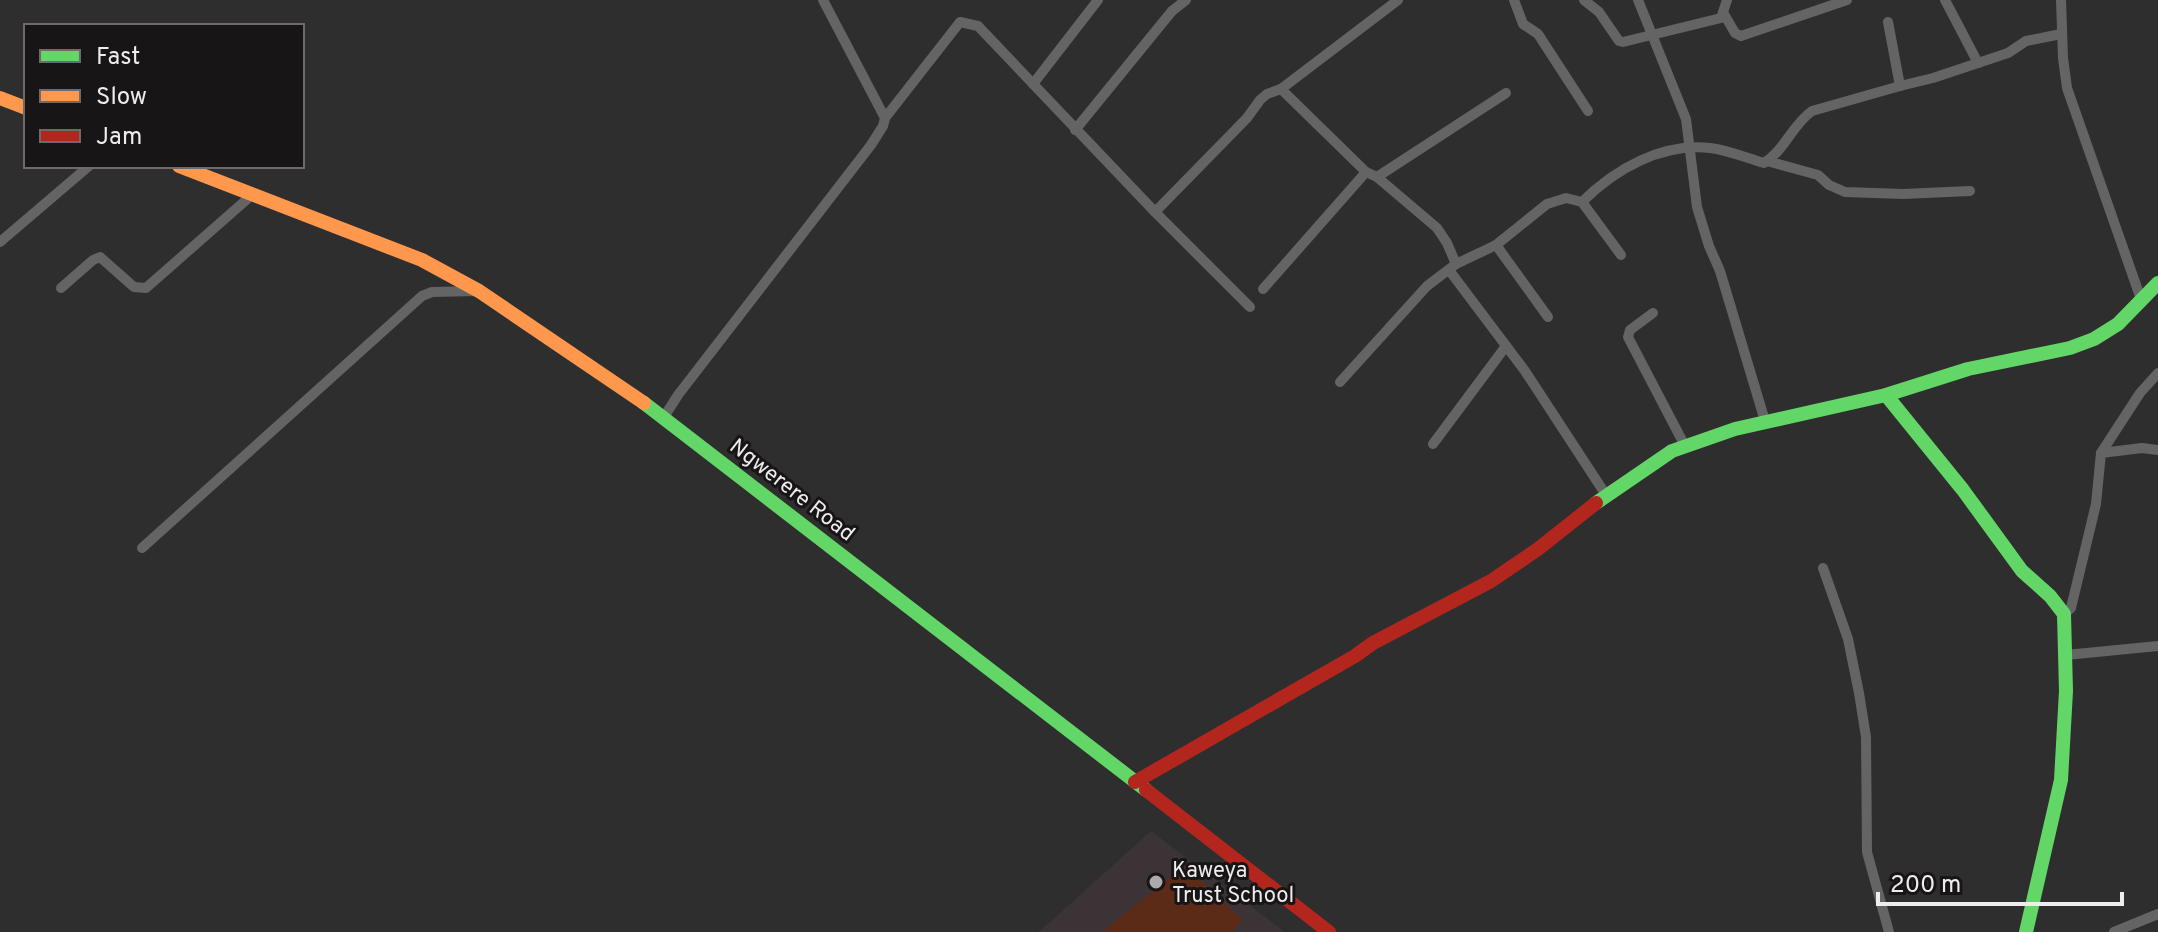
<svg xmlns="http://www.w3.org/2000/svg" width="2158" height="932" font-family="Overpass,sans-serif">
<rect width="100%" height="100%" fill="#2f2e2e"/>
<!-- built -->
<polygon fill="#3c3337" points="1151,831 1285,932 1039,932"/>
<!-- green -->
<polygon fill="#5c2b18" points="1185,865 1242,920 1232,932 1102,932"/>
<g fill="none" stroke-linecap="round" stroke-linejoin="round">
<!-- street -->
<g stroke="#656464" stroke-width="10">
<polyline points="1514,0 1523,24 1538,34 1588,111"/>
<polyline points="1584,0 1599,12 1619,41 1623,42 1721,18 1727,0"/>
<polyline points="1638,0 1686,119 1697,207 1709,246 1720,271 1765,421"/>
<polyline points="1945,0 1978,63"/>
<polyline points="2061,0 2063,58 2067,88 2142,302"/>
<polyline points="1724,14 1735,33 1741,36 1847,0"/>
<polyline points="1033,84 1098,0"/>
<polyline points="1900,86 1933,78 2008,53 2026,41 2061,34"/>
<polyline points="1281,89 1398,0"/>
<polyline points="885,118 960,22 978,26 1155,212 1250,307"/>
<polyline points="1075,130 1172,11 1186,0"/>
<polyline points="1767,161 1818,175 1829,185 1845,192 1903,194 1970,191"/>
<polyline points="1377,177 1506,93"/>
<path d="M1582,202C1615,169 1661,143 1710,148C1728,150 1746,158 1764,163C1785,150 1792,125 1812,111L1900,86L1888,22"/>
<polyline points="1155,212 1247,118 1260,100 1267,94 1281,89 1366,172 1377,177 1437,228 1447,243 1456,264"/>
<polyline points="0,242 89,166"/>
<polyline points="1496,245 1548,317"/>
<polyline points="1449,270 1525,371 1606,495"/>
<polyline points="61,288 93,260 100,257 134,287 146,288 253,194"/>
<polyline points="1263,289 1366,172"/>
<polyline points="1653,313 1630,330 1628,337 1685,446"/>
<polyline points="1340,382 1427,286 1456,264 1496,245 1547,204 1566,198 1582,202 1621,255"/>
<polyline points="664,417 678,395 871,145 883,126 885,118 823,0"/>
<polyline points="1433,444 1506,346"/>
<polyline points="2101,453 2142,448 2158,450"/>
<polyline points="142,548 422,296 432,292 477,291"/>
<polyline points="1823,568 1848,639 1859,693 1866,737 1867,852 1889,932"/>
<polyline points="2064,614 2071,608 2096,504 2101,453 2140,393 2158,373"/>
<polyline points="2066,655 2158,646"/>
<polyline points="2114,932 2158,914"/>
</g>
<!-- fast -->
<g stroke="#63d668" stroke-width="14">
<polyline points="1886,395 1963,490 2022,571 2050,596 2064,614 2066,691 2061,780 2026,932"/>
<polyline points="644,403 1146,790"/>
<polyline points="1596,503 1672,451 1735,429 1886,395 1968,369 2070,348 2094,339 2118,324 2158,283"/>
</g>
<!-- slow -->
<g stroke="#ff974d" stroke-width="14">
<polyline points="0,98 26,108"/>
<polyline points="179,166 422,260 479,291 644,403"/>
</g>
<!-- jam -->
<g stroke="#b3261e" stroke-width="14">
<polyline points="1135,782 1355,656 1373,643 1491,581 1538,549 1596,503"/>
<polyline points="1146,790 1329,932"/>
</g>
</g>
<!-- markers -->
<circle fill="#abaaaa" stroke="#171516" stroke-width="3" cx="1156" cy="882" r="8"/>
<g text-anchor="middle" stroke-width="6" stroke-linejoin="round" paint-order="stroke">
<!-- street labels -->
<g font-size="22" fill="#eeeced" stroke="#171516">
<text transform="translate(793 489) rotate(38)" y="8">Ngwerere Road</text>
</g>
<!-- poi labels -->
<g font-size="22" fill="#eeeced" stroke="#171516" text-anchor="start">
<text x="1172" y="877">Kaweya<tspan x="1172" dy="25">Trust School</tspan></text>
</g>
</g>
<!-- legend -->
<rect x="24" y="24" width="280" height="144" fill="#171516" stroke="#6d6b6c" stroke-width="2"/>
<rect x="40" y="50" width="40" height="12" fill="#63d668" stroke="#6d6b6c" stroke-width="2"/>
<text x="96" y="64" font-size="24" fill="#eeeced">Fast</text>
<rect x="40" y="90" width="40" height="12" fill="#ff974d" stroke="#6d6b6c" stroke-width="2"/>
<text x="96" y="104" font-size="24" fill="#eeeced">Slow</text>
<rect x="40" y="130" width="40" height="12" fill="#b3261e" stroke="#6d6b6c" stroke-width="2"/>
<text x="96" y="144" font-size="24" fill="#eeeced">Jam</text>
<!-- scale -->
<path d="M1878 892v12h244v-12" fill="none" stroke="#eeeced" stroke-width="4"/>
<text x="1890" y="892" font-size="24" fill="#eeeced" stroke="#171516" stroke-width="6" paint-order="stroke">200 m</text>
</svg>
